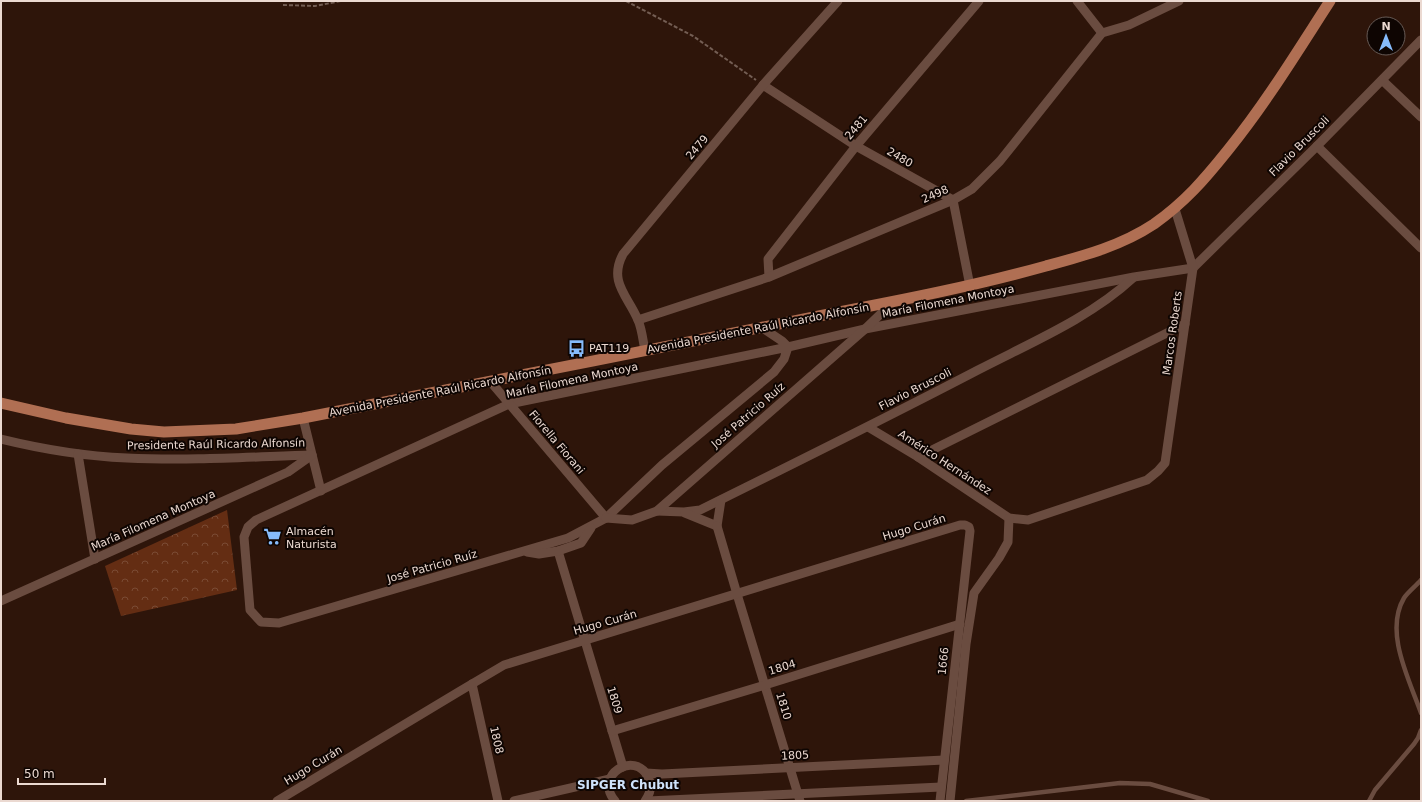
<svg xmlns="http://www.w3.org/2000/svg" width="1422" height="802" font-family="'DejaVu Sans',sans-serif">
<defs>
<pattern id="park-crowns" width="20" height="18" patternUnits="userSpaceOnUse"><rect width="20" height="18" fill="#642d13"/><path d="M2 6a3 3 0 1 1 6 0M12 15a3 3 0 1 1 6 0" fill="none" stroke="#7a4b34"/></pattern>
</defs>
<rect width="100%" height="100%" fill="#2e150a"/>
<!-- park -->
<polygon fill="url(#park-crowns)" points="227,510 237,590 121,616 105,566"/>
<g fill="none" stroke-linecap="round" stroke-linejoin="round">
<!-- path -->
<g stroke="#735d53" stroke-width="2" stroke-dasharray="4 2" stroke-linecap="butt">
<polyline points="626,1 693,36 756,80"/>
<polyline points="283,5 315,6 341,1"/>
</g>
<!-- service -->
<g stroke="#6a4c40" stroke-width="4.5">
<path d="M1421,580C1416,586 1408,592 1404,598C1384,632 1409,679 1421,713"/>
<polyline points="966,801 1120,783 1150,784 1208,801"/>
<polyline points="1369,801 1375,790 1414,744 1418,738 1421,730"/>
</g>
<!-- minor -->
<g stroke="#6a4c40" stroke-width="9">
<polyline points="1077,1 1102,33"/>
<polyline points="1382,80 1421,117"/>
<polyline points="763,85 856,146 953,200 970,286"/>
<polyline points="1317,146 1421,248"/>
<polyline points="1193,268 1317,146 1421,40"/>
<polyline points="769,277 768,259 856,146 979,1"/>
<polyline points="638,320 769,277 953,200 972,189 1000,161 1102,33 1129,25 1179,1"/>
<polyline points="761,327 782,341 788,347 784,359 774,372 662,465 606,518 568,538 279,623 261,622 250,610 244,537 248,527 256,520 509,404 788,347 865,329 1134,277 1193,268"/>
<path d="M645,351C643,341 642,329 638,320C628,296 608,282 623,254L763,85L838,1"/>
<polyline points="490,381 606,518"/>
<polyline points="303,418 321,491"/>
<polyline points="868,427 918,457 1009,518 1028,520 1147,480 1158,471 1165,463 1193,268 1175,209"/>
<path d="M1,439C42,449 84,456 127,458C188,461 250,457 312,455"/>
<polyline points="78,454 95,559"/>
<polyline points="918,457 1185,324"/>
<path d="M657,511L684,512L700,510C793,464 886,418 978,370C1030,343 1090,318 1133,278"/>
<polyline points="685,513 717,526 721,500"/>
<polyline points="606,518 632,520 657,511 865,329 893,302"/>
<polyline points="717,526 737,594 800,801"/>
<polyline points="558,551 623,767"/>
<polyline points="527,552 539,554 558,551 581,543 591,528"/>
<polyline points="1,601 288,472 312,455"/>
<polyline points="472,684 498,801"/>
<polyline points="612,731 765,685 960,624"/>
<polyline points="646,773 662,774 944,760"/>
<polyline points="277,801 460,691 504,665 960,525 965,525 969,527 970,531 940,801"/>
<polyline points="514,801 610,779"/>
<path d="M615,801C593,775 635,750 648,777C653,786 650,794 645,801"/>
<polyline points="648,801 941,787"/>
<polyline points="950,801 966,644 974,593 999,558 1008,542 1009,518"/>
</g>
<!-- primary -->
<path stroke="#b06f53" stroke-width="11" d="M1,403L66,418L131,429L164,432L236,429L303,418C478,384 654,349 829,314C902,300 974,286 1046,266C1083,256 1121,246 1154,224C1185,202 1204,180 1228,150C1266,103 1297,52 1330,1"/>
</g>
<!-- icons -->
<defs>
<symbol id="bus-bare" viewBox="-9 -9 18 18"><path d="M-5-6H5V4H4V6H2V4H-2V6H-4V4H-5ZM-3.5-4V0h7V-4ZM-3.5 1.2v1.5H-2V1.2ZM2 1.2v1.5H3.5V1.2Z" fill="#86bbfb" stroke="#0e0502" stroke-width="2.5" paint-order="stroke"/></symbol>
<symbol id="supermarket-bare" viewBox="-9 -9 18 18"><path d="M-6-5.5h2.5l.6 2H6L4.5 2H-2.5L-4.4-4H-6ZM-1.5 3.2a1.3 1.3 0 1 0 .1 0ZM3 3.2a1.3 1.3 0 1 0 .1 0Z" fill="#86bbfb" stroke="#0e0502" stroke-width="2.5" paint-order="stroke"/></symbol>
</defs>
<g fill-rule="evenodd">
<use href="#bus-bare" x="564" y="336" width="25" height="25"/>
<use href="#supermarket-bare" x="260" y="524" width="25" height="25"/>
</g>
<g text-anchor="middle" stroke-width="4" stroke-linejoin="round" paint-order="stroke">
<!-- street labels -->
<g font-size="11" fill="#ebd9d1" stroke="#0e0502">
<text transform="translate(856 127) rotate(-50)" y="4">2481</text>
<text transform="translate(1299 146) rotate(-45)" y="4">Flavio Bruscoli</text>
<text transform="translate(697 147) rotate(-50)" y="4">2479</text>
<text transform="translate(900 157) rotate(30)" y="4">2480</text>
<text transform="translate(935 194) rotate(-24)" y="4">2498</text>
<text transform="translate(948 301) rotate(-11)" y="4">María Filomena Montoya</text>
<text transform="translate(758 328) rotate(-11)" y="4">Avenida Presidente Raúl Ricardo Alfonsín</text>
<text transform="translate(1172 333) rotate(-82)" y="4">Marcos Roberts</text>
<text transform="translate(572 380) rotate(-12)" y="4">María Filomena Montoya</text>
<text transform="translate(915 389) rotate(-27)" y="4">Flavio Bruscoli</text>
<text transform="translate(440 391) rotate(-11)" y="4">Avenida Presidente Raúl Ricardo Alfonsín</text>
<text transform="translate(748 415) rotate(-41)" y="4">José Patricio Ruíz</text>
<text transform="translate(557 442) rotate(50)" y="4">Fiorella Fiorani</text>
<text transform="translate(216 444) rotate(-1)" y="4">Presidente Raúl Ricardo Alfonsín</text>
<text transform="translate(945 462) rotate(33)" y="4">Américo Hernández</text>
<text transform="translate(153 520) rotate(-24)" y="4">María Filomena Montoya</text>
<text transform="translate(914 527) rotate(-17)" y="4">Hugo Curán</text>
<text transform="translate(432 566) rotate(-16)" y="4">José Patricio Ruíz</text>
<text transform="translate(605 622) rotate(-16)" y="4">Hugo Curán</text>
<text transform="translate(943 661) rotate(-84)" y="4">1666</text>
<text transform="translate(782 667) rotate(-17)" y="4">1804</text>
<text transform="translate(615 700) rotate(73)" y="4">1809</text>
<text transform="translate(784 706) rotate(73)" y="4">1810</text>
<text transform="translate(497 740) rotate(77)" y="4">1808</text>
<text transform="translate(795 755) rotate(-3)" y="4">1805</text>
<text transform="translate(313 765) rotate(-31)" y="4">Hugo Curán</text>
</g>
<!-- poi labels -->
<g font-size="11" fill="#ebd9d1" stroke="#0e0502" text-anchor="start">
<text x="589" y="352">PAT119</text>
<text x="286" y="535">Almacén<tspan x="286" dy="13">Naturista</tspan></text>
</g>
<!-- neighbourhood labels -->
<g font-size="12" font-weight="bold" fill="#cfe3fb" stroke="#0e0502">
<text x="628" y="789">SIPGER Chubut</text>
</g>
</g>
<!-- border -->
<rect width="1422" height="802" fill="none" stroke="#ebd9d1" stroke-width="4"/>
<!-- north arrow -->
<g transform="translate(1386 36)"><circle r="19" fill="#0e0502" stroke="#665a55"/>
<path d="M0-3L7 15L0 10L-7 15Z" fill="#86bbfb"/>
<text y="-6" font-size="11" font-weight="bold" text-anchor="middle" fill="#ebd9d1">N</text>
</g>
<!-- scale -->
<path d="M18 778v6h87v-6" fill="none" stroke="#ebd9d1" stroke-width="2"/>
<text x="24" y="778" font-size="12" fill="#ebd9d1" stroke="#0e0502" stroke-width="3" paint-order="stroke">50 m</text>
</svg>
